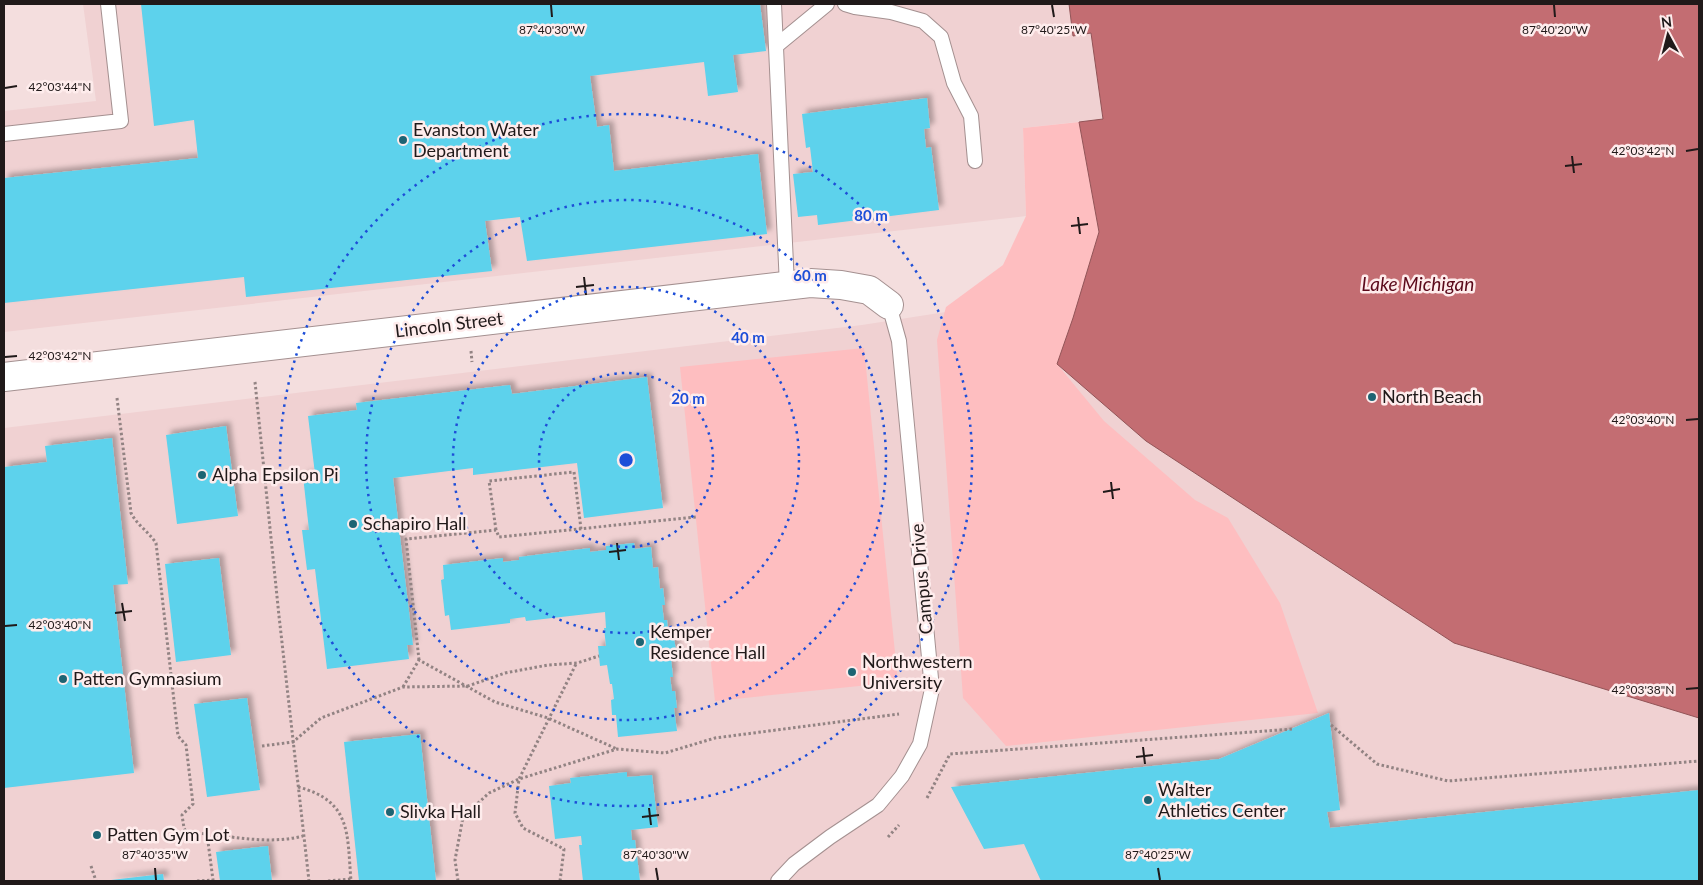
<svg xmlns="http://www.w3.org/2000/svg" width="1703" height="885" font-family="Lato,sans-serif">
<defs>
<filter id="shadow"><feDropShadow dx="4.5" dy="-4.5" stdDeviation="2.5" flood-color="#0004"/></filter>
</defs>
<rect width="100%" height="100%" fill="#f4dede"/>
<!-- built -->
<g fill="#f0d1d2">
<polygon points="83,4 1069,4 1073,36 1091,33 1103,119 1023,128 1026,216 4,332 4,111 96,101"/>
<polygon points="1508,225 1699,463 1699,881 4,881 4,428 862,325"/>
</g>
<!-- green -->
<g fill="#febec0">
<polygon points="1079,122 1099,232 1073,318 1057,364 1104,421 1195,500 1228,518 1280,603 1318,713 1006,746 963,698 937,340 946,307 1003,265 1026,216 1023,128"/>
<polygon points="864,348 898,682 715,701 680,367"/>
</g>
<!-- water -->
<polygon fill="#c36d72" stroke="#925457" points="1069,4 1699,4 1699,718 1454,643 1146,441 1057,364 1073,318 1099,232 1079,122 1103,119 1091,33 1073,36"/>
<!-- building -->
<g fill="#5dd2ec" filter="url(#shadow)">
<polygon points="141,4 760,4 766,51 733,55 738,92 708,96 704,62 590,76 597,127 609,125 614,171 758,154 767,234 527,261 520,217 485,221 492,271 246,297 244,277 4,303 4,178 198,158 194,120 154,126"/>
<polygon points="927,98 930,128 924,129 926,148 931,147 939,210 818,225 817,215 798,217 793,174 813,172 810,147 806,148 802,114"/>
<polygon points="647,377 663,508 584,518 577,463 473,475 473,468 393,478 413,645 407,645 409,659 327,669 315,569 307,570 302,530 309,530 303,476 315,474 308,416 357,410 356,403 510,385 512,394"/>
<polygon points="226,426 238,516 177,524 166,435"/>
<polygon points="112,438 128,584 113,585 134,773 4,788 4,467 47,462 45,446"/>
<polygon points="634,543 635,549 651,547 653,568 658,567 660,589 663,588 665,605 662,605 664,620 667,620 669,638 674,638 677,657 671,658 673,677 670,677 672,691 675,691 677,708 674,708 677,731 618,737 616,715 612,715 611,700 614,699 612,684 610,684 607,665 600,666 598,646 606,646 604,628 606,628 605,612 526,621 525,617 510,619 510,623 451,630 449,615 445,616 441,580 444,579 443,565 503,558 503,562 519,560 519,557 590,548 590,552 606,550 606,546"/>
<polygon points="219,558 231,655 176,662 165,564"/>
<polygon points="247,698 260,790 207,797 194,704"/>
<polygon points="1329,713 1340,810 1327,812 1330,828 1699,790 1699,881 1041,881 1024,844 984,849 951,787 1219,759"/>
<polygon points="420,734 436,881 359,881 344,742"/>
<polygon points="627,772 627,777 652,775 658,827 631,830 632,840 635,840 640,881 583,881 579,845 582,845 581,836 555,839 549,786 571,783 570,778"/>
<polygon points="268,846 272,881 220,881 216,852"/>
<polygon points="163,874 164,881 111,881 111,880"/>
</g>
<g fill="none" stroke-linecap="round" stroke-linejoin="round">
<defs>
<g id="service">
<polyline points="774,4 787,286"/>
<polyline points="845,4 855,7 891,12 923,21 941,37 954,83 971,116 975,161"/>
<polyline points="776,46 827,4"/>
<polyline points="4,134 121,121 108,4"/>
<polyline points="778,881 794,864 830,837 878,805 902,776 920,744 932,689 899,341 889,305"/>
</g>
<polyline id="minor" points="4,377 810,283 841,285 869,290 889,305"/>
</defs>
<!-- service casing -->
<use href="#service" stroke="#a49090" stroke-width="16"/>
<!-- minor casing -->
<use href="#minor" stroke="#a49090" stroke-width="30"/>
<!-- path -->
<g stroke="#928383" stroke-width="3" stroke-dasharray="2.5 2.5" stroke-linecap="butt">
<polyline points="471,351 472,362"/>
<polyline points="255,382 279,616 309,881"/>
<path d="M117,398L131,513C137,525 148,531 156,543L178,736L186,745L193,804L182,815L184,828L186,832L196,833C232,836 268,845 303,836"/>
<polyline points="496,530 489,481 574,472 581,529"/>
<polyline points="419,660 406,539 496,530 499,537 696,517"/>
<polyline points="403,687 419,660 495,702 548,718 617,749"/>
<polyline points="1331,725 1377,764 1448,781 1699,761"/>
<polyline points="262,746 293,742 321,718 403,687 468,686 505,673 548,665 577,663 599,656"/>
<path d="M298,787C352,801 347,834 351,881"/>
<polyline points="927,798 950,754 1293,729"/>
<polyline points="888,837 899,825"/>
<polyline points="91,866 96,881"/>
<polyline points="197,881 213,880 207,834"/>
<polyline points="328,881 351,879"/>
<polyline points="458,881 455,860 463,817 489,793 519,779 617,749 665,753 715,738 899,714"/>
<polyline points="560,881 564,849 523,828 515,813 519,779 576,664"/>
</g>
<!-- service -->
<use href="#service" stroke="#fff" stroke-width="14"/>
<!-- minor -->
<use href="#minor" stroke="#fff" stroke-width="28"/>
</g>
<!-- ticks -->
<path fill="none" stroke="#201919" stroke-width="2" d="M551,5L552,17M1052,5L1054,17M1554,5L1555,17M5,88L17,86M1686,151L1698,149M1572,156L1574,173M1565,166L1582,164M1078,217L1080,234M1071,226L1088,224M584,277L586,295M576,287L594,285M5,357L17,356M1686,420L1698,419M1111,482L1113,499M1103,492L1120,489M617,543L619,560M609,552L626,550M122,603L125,621M115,613L132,611M5,626L17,625M1686,689L1698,688M1143,747L1145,764M1136,757L1153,755M649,808L651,825M642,817L659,815M155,868L156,880M656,868L658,880M1158,868L1160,880"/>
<!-- distance rings -->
<g fill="none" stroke="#1d4ed8" stroke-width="2.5" stroke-dasharray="2.5 5">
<circle cx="626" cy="460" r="87"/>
<circle cx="626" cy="460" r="173"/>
<circle cx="626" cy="460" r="260"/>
<circle cx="626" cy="460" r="346"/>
</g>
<!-- markers -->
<g fill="#1d6473" stroke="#feecec" stroke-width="2">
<circle cx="403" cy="140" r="5"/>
<circle cx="1372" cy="397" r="5"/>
<circle cx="202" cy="475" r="5"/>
<circle cx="353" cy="524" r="5"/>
<circle cx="640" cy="642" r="5"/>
<circle cx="852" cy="672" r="5"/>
<circle cx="63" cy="679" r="5"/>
<circle cx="1148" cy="800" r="5"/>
<circle cx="390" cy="812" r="5"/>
<circle cx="97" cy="835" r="5"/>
</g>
<g text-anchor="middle" stroke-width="5" stroke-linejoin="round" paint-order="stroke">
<!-- poi labels -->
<g font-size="18" fill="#201919" stroke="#feecec" text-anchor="start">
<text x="413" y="136">Evanston Water<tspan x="413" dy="21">Department</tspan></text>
<text x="1382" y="403">North Beach</text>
<text x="212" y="481">Alpha Epsilon Pi</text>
<text x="363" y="530">Schapiro Hall</text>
<text x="650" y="638">Kemper<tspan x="650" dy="21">Residence Hall</tspan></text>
<text x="862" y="668">Northwestern<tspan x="862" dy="21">University</tspan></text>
<text x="73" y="685">Patten Gymnasium</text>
<text x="1158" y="796">Walter<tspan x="1158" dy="21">Athletics Center</tspan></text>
<text x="400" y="818">Slivka Hall</text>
<text x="107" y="841">Patten Gym Lot</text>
</g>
<!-- street labels -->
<g font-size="18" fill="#201919" stroke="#feecec">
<text transform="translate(449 325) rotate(-7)" y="6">Lincoln Street</text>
<text transform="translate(922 579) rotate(-95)" y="6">Campus Drive</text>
</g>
<!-- water labels -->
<g font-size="19" font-style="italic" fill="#5b091a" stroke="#feecec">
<text x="1418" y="291">Lake Michigan</text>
</g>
</g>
<g font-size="12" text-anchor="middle" fill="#201919" stroke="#feecec" stroke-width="5" stroke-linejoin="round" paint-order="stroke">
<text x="552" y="34">87°40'30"W</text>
<text x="1054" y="34">87°40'25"W</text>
<text x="1555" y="34">87°40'20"W</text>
<text x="60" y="91">42°03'44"N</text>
<text x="1643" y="155">42°03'42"N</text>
<text x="60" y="360">42°03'42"N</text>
<text x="1643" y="424">42°03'40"N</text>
<text x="60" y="629">42°03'40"N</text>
<text x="1643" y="694">42°03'38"N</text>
<text x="155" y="859">87°40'35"W</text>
<text x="656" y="859">87°40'30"W</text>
<text x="1158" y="859">87°40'25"W</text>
</g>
<circle cx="626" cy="460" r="8" fill="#1d4ed8" stroke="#feecec" stroke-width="2.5"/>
<g font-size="15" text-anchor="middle" font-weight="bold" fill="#1d4ed8" stroke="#feecec" stroke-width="5" stroke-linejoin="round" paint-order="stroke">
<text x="871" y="221">80 m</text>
<text x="810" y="281">60 m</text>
<text x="748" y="343">40 m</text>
<text x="688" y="404">20 m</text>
</g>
<!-- border -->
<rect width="1703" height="885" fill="none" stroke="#201919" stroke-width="10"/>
<!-- north arrow -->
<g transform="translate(1668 35) rotate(353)" stroke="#feecec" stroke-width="4" paint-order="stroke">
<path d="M0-4L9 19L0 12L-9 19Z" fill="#201919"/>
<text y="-8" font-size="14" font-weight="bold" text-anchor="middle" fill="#201919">N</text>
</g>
</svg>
